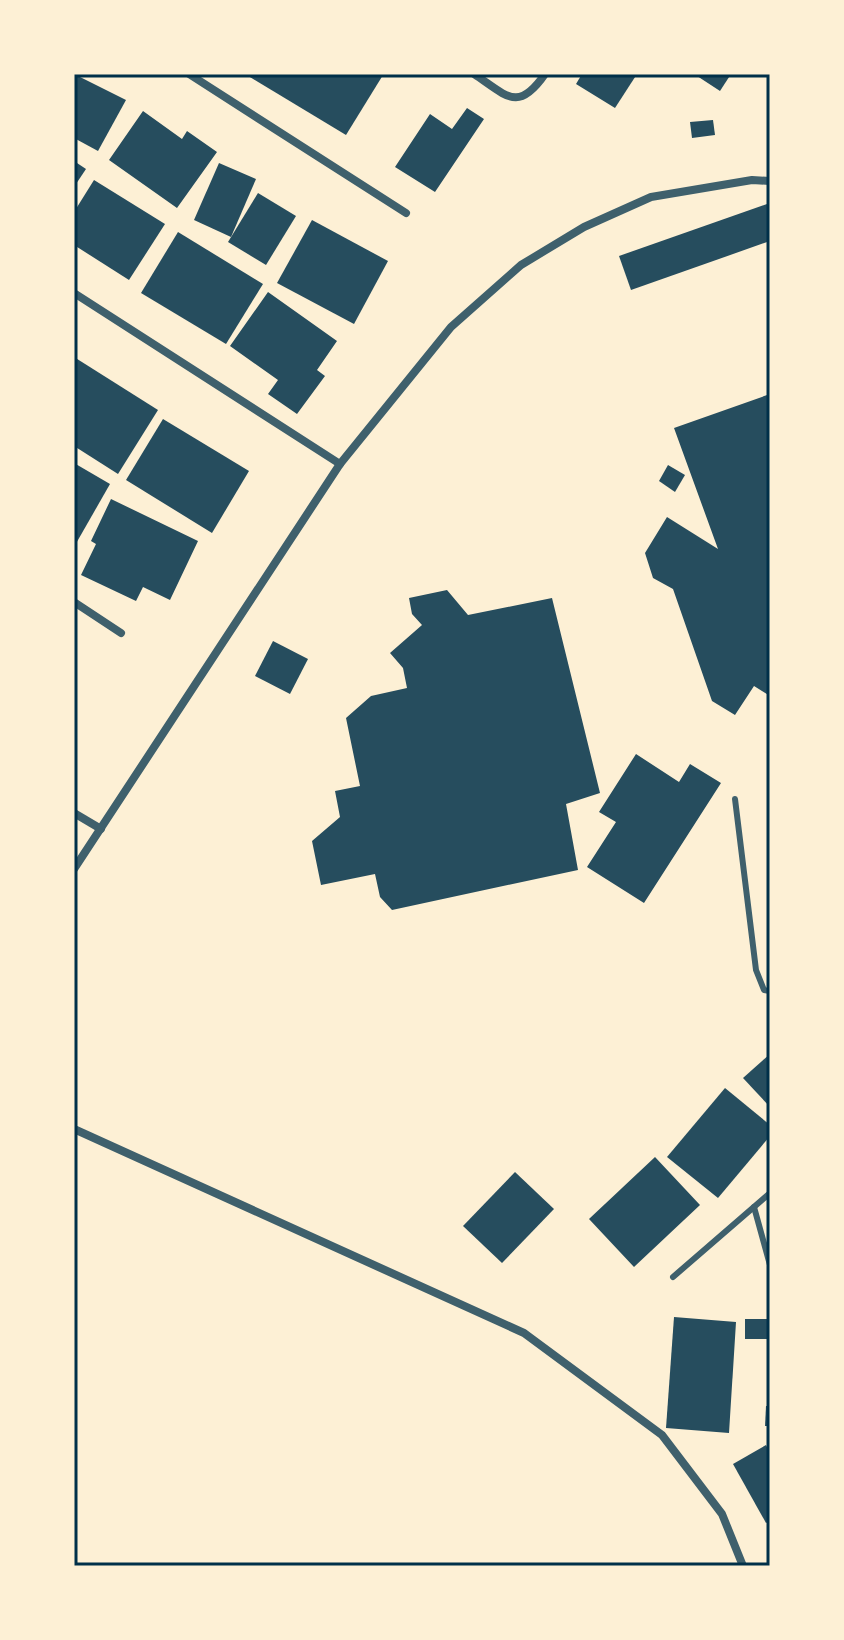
<svg xmlns="http://www.w3.org/2000/svg" width="844" height="1640" font-family="'DM Sans',sans-serif">
<rect width="100%" height="100%" fill="#fdf0d5"/>
<!-- building -->
<g fill="#264d5e">
<polygon points="74,74 126,100 98,151 74,138"/>
<polygon points="245,74 381,74 383,75 346,135"/>
<polygon points="582,74 637,74 615,108 576,84"/>
<polygon points="694,74 731,74 720,91"/>
<polygon points="467,108 484,119 435,192 395,167 430,114 452,129"/>
<polygon points="143,111 182,139 187,131 217,152 177,208 109,160"/>
<polygon points="713,120 715,135 692,138 690,122"/>
<polygon points="74,161 86,169 74,187"/>
<polygon points="219,163 256,179 231,237 194,220"/>
<polygon points="94,180 165,224 129,280 74,245 74,212"/>
<polygon points="258,193 296,216 266,265 228,242"/>
<polygon points="770,203 770,241 631,290 619,256"/>
<polygon points="312,220 388,261 354,324 277,283"/>
<polygon points="178,232 263,284 226,344 141,293"/>
<polygon points="268,292 337,341 317,370 325,376 297,414 268,394 278,380 230,346"/>
<polygon points="74,357 158,410 118,474 74,446"/>
<polygon points="770,394 770,696 754,686 735,715 712,701 673,589 653,578 645,553 667,517 718,549 674,428"/>
<polygon points="163,419 249,471 212,533 126,480"/>
<polygon points="74,463 110,484 74,547"/>
<polygon points="668,465 685,475 675,492 659,481"/>
<polygon points="111,499 198,541 170,600 143,587 136,601 81,575 96,544 91,541"/>
<polygon points="447,590 468,615 552,598 600,793 566,804 578,870 392,910 380,897 375,874 321,885 312,841 340,817 335,791 360,786 346,718 371,696 407,688 403,668 390,653 422,625 412,614 409,598"/>
<polygon points="273,641 308,659 290,694 255,676"/>
<polygon points="636,754 679,782 690,764 721,783 644,903 587,867 616,822 599,812"/>
<polygon points="770,1054 770,1107 743,1078"/>
<polygon points="725,1088 770,1125 770,1136 718,1198 667,1157"/>
<polygon points="655,1157 700,1205 634,1267 589,1219"/>
<polygon points="515,1172 554,1209 502,1263 463,1226"/>
<polygon points="674,1317 736,1322 729,1433 666,1428"/>
<rect x="745" y="1319" width="23" height="20"/>
<polygon points="766,1406 770,1406 770,1426 765,1426"/>
<polygon points="766,1445 770,1453 770,1521 766,1523 733,1464"/>
</g>
<g fill="none" stroke-linecap="round" stroke-linejoin="round">
<!-- service -->
<g stroke="#3f606c" stroke-width="6">
<polyline points="735,799 756,970 764,990 770,991"/>
<polyline points="754,1207 770,1265"/>
<polyline points="673,1277 770,1193"/>
</g>
<!-- minor -->
<g stroke="#3f606c" stroke-width="8">
<polyline points="189,74 406,213"/>
<path d="M474,74C507,96 518,113 545,74"/>
<polyline points="74,293 340,464"/>
<polyline points="74,602 121,633"/>
<polyline points="74,813 101,829"/>
<polyline points="74,869 340,464 451,327 521,265 584,227 651,197 752,180 770,181"/>
<polyline points="74,1129 524,1333 662,1435 722,1514 743,1566"/>
</g>
</g>
<!-- border -->
<rect width="844" height="1640" fill="none" stroke="#fdf0d5" stroke-width="152"/>
<rect x="76" y="76" width="692" height="1488" fill="none" stroke="#003049" stroke-width="3"/>
</svg>
